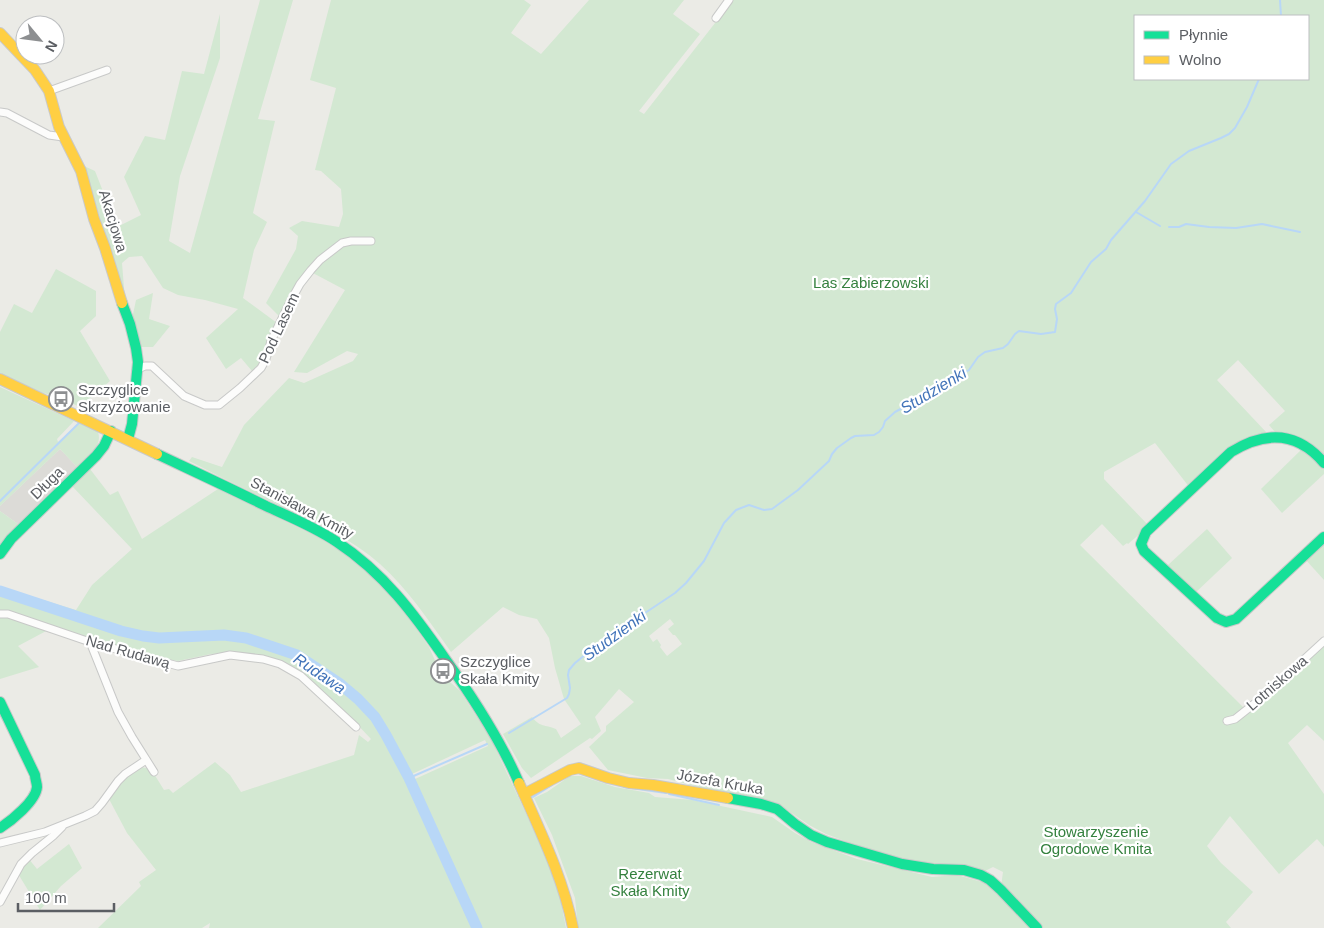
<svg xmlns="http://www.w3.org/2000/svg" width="1324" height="928" font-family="Helvetica,sans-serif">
<rect width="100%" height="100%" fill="#ebebe6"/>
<!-- industrial -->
<polygon fill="#dcdbd7" points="60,449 77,467 18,524 0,511 0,506"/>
<!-- green -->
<g fill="#d3e8d2" fill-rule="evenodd">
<polygon points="260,0 293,0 258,119 275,121 253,213 267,222 254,250 243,298 277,323 265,346 259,365 252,371 241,358 226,369 206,338 238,309 205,300 178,295 163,288 142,256 129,257 122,263 125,300 84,166 95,171 117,227 141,215 124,177 145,136 165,140 182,71 204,74 220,14 220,58 180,176 169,241 190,253"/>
<path d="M331,0H524L531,5L511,33L541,54L589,0H684L673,14L700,34L639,111L644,114L733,0H1324V457L1315,448L1303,440L1275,432L1269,425L1285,411L1238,360L1217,380L1267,433L1251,438L1235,446L1190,488L1155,443L1104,472V479L1149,526L1128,544L1127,543L1123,546L1102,524L1080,545L1244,708L1232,717L1225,719L1223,724C1248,721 1303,663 1324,644V741L1307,725L1288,743L1324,794V847L1317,839L1279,874L1230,816L1207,846L1221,863L1253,892L1226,922L1231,928H1041L1001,886L1003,872L993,867L985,871L969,866L937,865L902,859L861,847L826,834L809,825L777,803L706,789L668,779L647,778L608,770L589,747L606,731V726L634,702L619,689L595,717L601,731L592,739L590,738L531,778L522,768L503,734L532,717C541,728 544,724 556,729L561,738L581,724L564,699L555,668L549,638L537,619L519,615L503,607L451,652C429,621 408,589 380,564C350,537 310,520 275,503C246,490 217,475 189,461L192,457L222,467L244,425L289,378L304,383L353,361L358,354L347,351L307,373L294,372L345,290L311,272C324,260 336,244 356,244V239L341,241L319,259L305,274L288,301L280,317L266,303L296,249L298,236L289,228L302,221L339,227L343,214L341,189L321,171L315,170L336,88L310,80ZM1135,16H1308V79H1135ZM670,619L674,624L668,629L673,635H675L682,644L667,656L660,647L661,645L657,639L653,642L649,636Z"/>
<polygon points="56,269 96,291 96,316 80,331 110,381 80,407 56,396 43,393 0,373 0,332 14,304 32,313"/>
<polygon points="153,293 149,319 170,326 153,347 141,347 132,319 136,300"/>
<path d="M0,387L74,421L57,439L58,442L79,423L98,432C103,447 87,457 77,467L60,449L0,506Z"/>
<polygon points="1304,447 1324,468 1324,474 1282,513 1261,489"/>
<path d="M90,469L110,495L118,491L142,539L218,489L318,537L342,552L357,563L377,581L406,614L429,647L441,674L460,691L491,739L538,839L550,867L560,897L566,928H209L210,923L202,928H98L141,886L139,882L156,870L127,833L109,799L126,776L141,767L151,769L164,790L169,789L173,793L215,762L230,775L241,792L354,755L359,735L368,742L371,739L354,721L304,676L292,667L271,659L232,653L211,654L178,661L157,658L120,649L0,613V587L76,610L92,585L132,549L72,486ZM485,740L488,746L415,779L412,774Z"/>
<polygon points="0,511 18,524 0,545"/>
<polygon points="1207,529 1232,558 1195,593 1167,566"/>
<polygon points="1324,542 1324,580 1305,559"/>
<polygon points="0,617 7,617 48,630 18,646 39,667 0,679"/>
<polygon points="570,776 581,776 615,787 649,793 655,797 693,800 772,817 795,833 811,842 857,859 932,877 957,875 989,884 1031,928 578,928 575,898 552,835 534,798 547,792"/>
<polygon points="69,844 82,868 61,886 40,910 17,872 28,858 37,869"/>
</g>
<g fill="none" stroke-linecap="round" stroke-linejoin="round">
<!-- stream -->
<g stroke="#b8d7f7" stroke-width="2">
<polyline points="1280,0 1281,16"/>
<polyline points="1136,212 1160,226"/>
<polyline points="1169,227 1179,227 1186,224 1209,227 1236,228 1262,224 1300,232"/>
<polyline points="0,501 79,423"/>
<polyline points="0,716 1,716"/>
<polyline points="509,733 567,698 569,694 570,688 568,675 569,670 575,663 607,637 630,623 675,593 686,583 704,561 724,523 736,510 749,505 764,510 772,509 798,490 829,461 832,454 837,448 851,438 855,436 874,435 879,432 883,427 885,421 895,412 943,386 951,379 958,375 964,373 969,370 978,357 985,352 1003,348 1008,344 1015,334 1019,331 1041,334 1055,332 1057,319 1055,309 1056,304 1071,293 1091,262 1106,249 1111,240 1145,201 1171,164 1189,151 1221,138 1229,134 1235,128 1247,107 1259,79"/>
<polyline points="409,778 487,744"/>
<polyline points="624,787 666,793"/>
<polyline points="669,794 719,805"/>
<polyline points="533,797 552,785"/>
</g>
<!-- river -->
<polyline stroke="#b8d7f7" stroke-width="11" points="0,591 121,631 143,636 159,638 224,635 246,638 297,655 339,683 358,699 375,717 386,735 409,778 477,928"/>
<defs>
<g id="street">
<polyline points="716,18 729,0"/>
<polyline points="49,91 107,70"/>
<polyline points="0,112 7,113 49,135 63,137"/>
<polyline points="136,370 145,366 152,366 184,396 205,405 219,405 240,388 261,368 266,359 271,341 290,302 300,284 311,270 320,260 342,243 351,241 371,241"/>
<polyline points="0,614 8,614 90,642 178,666 230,655 263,659 280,664 301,676 356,727"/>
<polyline points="90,642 118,712 132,737 154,772"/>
<polyline points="1227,721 1235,719 1264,696 1324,641"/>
<polyline points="0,843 45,832 85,816 95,811 102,803 118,781 125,774 146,760"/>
<polyline points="0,902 21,864 32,853 53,836 62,827"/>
</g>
<g id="fast">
<polyline points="122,303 130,324 136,348 138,362 132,424 128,439"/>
<path d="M157,454C193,471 230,488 266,506C290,517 315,527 337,542C384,573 414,614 446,660C474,699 500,739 519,783"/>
<path d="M1324,463C1297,431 1265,431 1231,452L1146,532L1141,544L1144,551L1217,618L1226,622L1236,619L1324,537"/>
<polyline points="0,554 11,539 96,456 104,446 111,431"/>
<path d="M0,702L35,775C35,779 37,783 37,787C36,801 11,821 0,828"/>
<polyline points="728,798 761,804 777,809 795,824 811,835 827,842 902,864 933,869 964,870 981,875 990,880 1001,890 1037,928"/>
</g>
<g id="slow">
<polyline points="0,33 35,70 49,91 59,127 81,171 94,219 105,248 122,303"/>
<polyline points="0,379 157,454"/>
<path d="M519,783C540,831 563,877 573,928"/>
<polyline points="524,794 570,770 579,768 608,778 629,783 653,785 728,798"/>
</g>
</defs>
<!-- street casing -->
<use href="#street" stroke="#c8c9c8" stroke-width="9"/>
<!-- fast casing -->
<use href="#fast" stroke="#c9c9c9" stroke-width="12"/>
<!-- slow casing -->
<use href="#slow" stroke="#c9c9c9" stroke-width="12"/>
<!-- street -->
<use href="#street" stroke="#fcfcfb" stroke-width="7"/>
<!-- fast -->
<use href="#fast" stroke="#16e098" stroke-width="10"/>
<!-- slow -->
<use href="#slow" stroke="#ffcf43" stroke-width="10"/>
</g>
<!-- icons -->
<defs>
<symbol id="bus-ring" viewBox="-11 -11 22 22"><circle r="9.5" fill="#fff" stroke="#8d8f91" stroke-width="1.5"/><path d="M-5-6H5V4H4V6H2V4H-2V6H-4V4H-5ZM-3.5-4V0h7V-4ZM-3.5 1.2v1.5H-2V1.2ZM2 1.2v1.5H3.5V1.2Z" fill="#8d8f91"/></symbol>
</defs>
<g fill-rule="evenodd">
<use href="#bus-ring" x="47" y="385" width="28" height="28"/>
<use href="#bus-ring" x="429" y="657" width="28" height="28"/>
</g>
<g text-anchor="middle" stroke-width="4.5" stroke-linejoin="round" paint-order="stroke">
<!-- street labels -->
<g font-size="15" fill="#5b5e63" stroke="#fff">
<text transform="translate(113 221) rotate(73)" y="5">Akacjowa</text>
<text transform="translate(279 328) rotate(-65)" y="5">Pod Lasem</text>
<text transform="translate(47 483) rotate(-44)" y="5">Długa</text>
<text transform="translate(302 508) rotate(28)" y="5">Stanisława Kmity</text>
<text transform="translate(128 652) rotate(16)" y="5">Nad Rudawą</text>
<text transform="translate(1277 683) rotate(-41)" y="5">Lotniskowa</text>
<text transform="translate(720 782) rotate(10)" y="5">Józefa Kruka</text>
</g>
<!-- park labels -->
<g font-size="15" fill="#34813e" stroke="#fff">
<text x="871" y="288">Las Zabierzowski</text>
<text x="1096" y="837">Stowarzyszenie<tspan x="1096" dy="17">Ogrodowe Kmita</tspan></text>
<text x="650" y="879">Rezerwat<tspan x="650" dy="17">Skała Kmity</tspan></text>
</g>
<!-- poi labels -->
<g font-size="15" fill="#5b5e63" stroke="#fff" text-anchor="start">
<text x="78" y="395">Szczyglice<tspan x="78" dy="17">Skrzyżowanie</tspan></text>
<text x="460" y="667">Szczyglice<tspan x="460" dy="17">Skała Kmity</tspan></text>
</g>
<!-- water labels -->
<g font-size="16" font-style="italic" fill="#4173b9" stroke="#fff">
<text transform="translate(933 390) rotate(-31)" y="6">Studzienki</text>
<text transform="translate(614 635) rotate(-36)" y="6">Studzienki</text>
<text transform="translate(320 673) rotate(34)" y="6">Rudawa</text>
</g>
</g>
<!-- legend -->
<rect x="1134" y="15" width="175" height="65" fill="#ffffff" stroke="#bdbfc1"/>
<rect x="1144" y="31" width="25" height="8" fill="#16e098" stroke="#bdbfc1"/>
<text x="1179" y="40" font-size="15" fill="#5b5e63">Płynnie</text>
<rect x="1144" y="56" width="25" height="8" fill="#ffcf43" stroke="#bdbfc1"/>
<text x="1179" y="65" font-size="15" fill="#5b5e63">Wolno</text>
<!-- north arrow -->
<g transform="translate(40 40) rotate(119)"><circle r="24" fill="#ffffff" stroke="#bdbfc1"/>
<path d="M0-4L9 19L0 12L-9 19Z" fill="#8d8f91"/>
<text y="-8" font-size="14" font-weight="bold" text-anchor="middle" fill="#5b5e63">N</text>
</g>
<!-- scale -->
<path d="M18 903v8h96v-8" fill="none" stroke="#5b5e63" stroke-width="2.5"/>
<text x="25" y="903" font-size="15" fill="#5b5e63" stroke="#ffffff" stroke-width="4" paint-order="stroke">100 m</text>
</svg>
